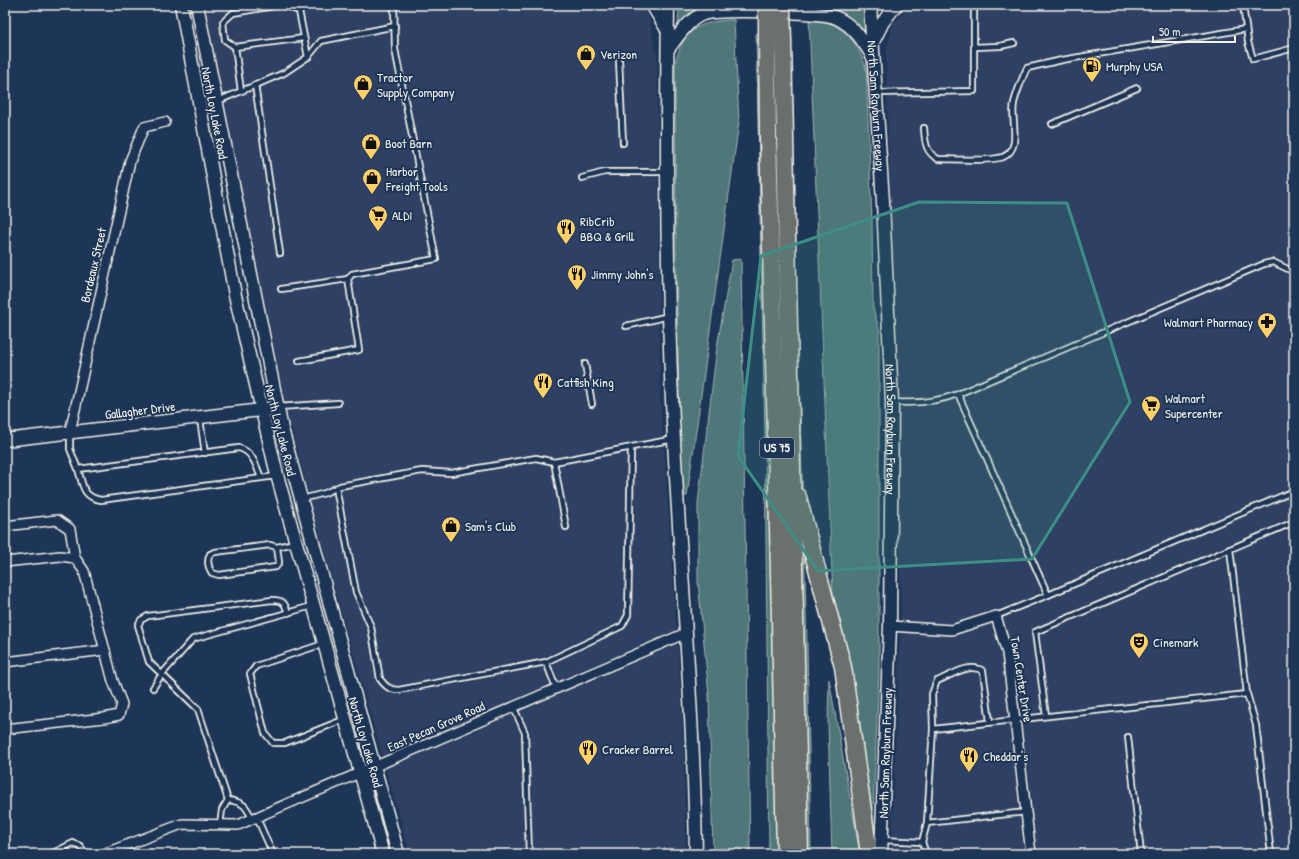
<svg xmlns="http://www.w3.org/2000/svg" width="1299" height="859" font-family="'Patrick Hand',sans-serif">
<rect width="100%" height="100%" fill="#1d3557"/>
<filter id="ink" filterUnits="userSpaceOnUse"><feTurbulence type="fractalNoise" baseFrequency=".025" numOctaves="2"/><feDisplacementMap in="SourceGraphic" scale="8" xChannelSelector="R" yChannelSelector="G"/><feConvolveMatrix kernelMatrix="1 2 1 2 8 2 1 2 1" color-interpolation-filters="sRGB"/></filter>
<g filter="url(#ink)">
<!-- built -->
<g fill="#2f4164">
<polygon points="205,5 640,5 649,17 657,57 660,394 683,723 686,854 410,854 313,512 282,392 240,198"/>
<polygon points="912,5 1294,5 1294,854 891,854 901,610 886,54 893,23"/>
</g>
<!-- green -->
<g fill="#507679" stroke="#a2b4b0">
<polygon points="679,5 868,5 868,38 840,17 732,10 678,28"/>
<path d="M809,19C840,20 858,41 866,68L872,222L873,308L879,329V671L872,840L833,598Z"/>
<path d="M730,20H734L739,122L687,496H684L680,449L676,254L675,64C683,30 697,22 730,20Z"/>
<polygon points="756,33 789,33 807,646 811,854 769,854 765,437"/>
<polygon points="741,259 750,854 713,854 709,696 698,581 698,503 717,347 732,260"/>
<polygon points="829,679 860,854 832,854 828,722"/>
</g>
<g fill="none" stroke-linecap="round" stroke-linejoin="round">
<defs>
<g id="lane">
<polyline points="280,5 233,13 223,22 225,40 235,47 304,38"/>
<polyline points="283,5 299,11"/>
<polyline points="974,5 974,47 1000,46 1014,43"/>
<polyline points="1243,5 1248,42 1253,59 1294,48"/>
<polyline points="305,6 299,11 308,57"/>
<polyline points="235,47 241,91"/>
<polyline points="619,60 623,143"/>
<polyline points="255,85 280,253"/>
<polyline points="876,93 974,91 974,47"/>
<polyline points="218,101 284,73 308,57 321,41 395,26"/>
<polyline points="1052,124 1137,88"/>
<path d="M924,128C925,141 925,152 938,159C954,159 988,162 1003,157C1023,149 1010,119 1014,103C1017,91 1022,79 1027,68L1062,60L1246,29"/>
<polyline points="582,178 605,172 666,172"/>
<polyline points="281,289 348,279"/>
<polyline points="626,326 669,316"/>
<polyline points="299,361 359,350 348,279 352,274 436,259 395,49 394,5"/>
<polyline points="585,364 592,404"/>
<polyline points="958,394 1048,595 996,616"/>
<path d="M894,402C917,404 936,402 958,394L1264,264L1273,262L1294,272"/>
<polyline points="278,407 338,403"/>
<polyline points="200,419 205,453"/>
<polyline points="70,433 70,449 78,469"/>
<polyline points="554,462 566,527"/>
<path d="M261,478C256,465 253,452 239,448L78,469C83,485 82,497 101,500L276,476"/>
<path d="M336,488L356,592L371,627L380,679C386,687 390,690 399,690L546,662L622,626L628,615L631,448"/>
<polyline points="302,499 325,493 340,486 422,471 451,473 536,458 554,462 674,439"/>
<path d="M277,547L270,545L215,552L210,554C207,560 208,567 212,573L219,575L276,567L279,562L277,547L294,543"/>
<polyline points="1230,549 1247,694 1256,725 1271,854"/>
<polyline points="1048,595 1294,491"/>
<polyline points="323,644 256,666 250,674 265,733 273,743 285,743 345,719"/>
<polyline points="546,662 556,688"/>
<polyline points="153,688 162,674 193,639 312,606"/>
<polyline points="513,706 525,733 529,854"/>
<polyline points="1046,716 1035,632 1294,522"/>
<path d="M933,729L932,694L937,681C950,676 969,662 983,671L990,722"/>
<polyline points="1128,737 1141,854"/>
<path d="M228,800C244,802 246,806 253,820"/>
<polyline points="257,818 273,854"/>
<polyline points="927,823 1026,812"/>
<path d="M220,825L222,810L228,800L198,709L149,662L138,625L141,620L148,616L272,600C283,600 285,603 288,613"/>
<polyline points="882,840 922,842 927,823 933,729 1247,694"/>
<polyline points="922,842 926,854"/>
<polyline points="5,849 7,854"/>
<polyline points="51,854 73,843 80,846 86,854"/>
</g>
<g id="street">
<polyline points="70,432 130,161 144,127 165,122"/>
<polyline points="5,526 57,520 70,529 75,558"/>
<polyline points="5,562 60,556 75,558 84,571 113,681 122,704 119,715 104,718 5,729"/>
<polyline points="890,626 952,630 996,616 1007,653 1031,854"/>
<polyline points="5,662 105,650"/>
<polyline points="103,854 182,824 238,825 686,633"/>
</g>
<g id="secondary">
<polyline points="181,5 235,295 277,475 383,854"/>
<polyline points="197,5 282,429 398,854"/>
<polyline points="652,5 668,31"/>
<path d="M668,5C666,150 666,296 674,440C681,578 694,716 696,854"/>
<path id="s1" d="M870,5L883,202L892,402L890,626L881,854"/>
<polyline points="873,42 883,22 896,5"/>
<path d="M669,48C678,36 689,19 703,14C719,9 822,11 837,18C854,26 864,42 873,57"/>
<polyline points="5,440 269,409"/>
</g>
<g id="highway">
<polyline points="767,41 768,137 776,435 785,854"/>
<polyline points="783,41 800,854"/>
<polyline points="798,497 843,667 869,854"/>
</g>
</defs>
<!-- lane casing -->
<use href="#lane" stroke="#f4f1e8" stroke-width="8"/>
<!-- street casing -->
<use href="#street" stroke="#f4f1e8" stroke-width="12"/>
<!-- secondary casing -->
<use href="#secondary" stroke="#f4f1e8" stroke-width="15"/>
<!-- highway casing -->
<use href="#highway" stroke="#f4f1e8" stroke-width="19"/>
<!-- lane -->
<use href="#lane" stroke="#1d3557" stroke-width="4.5"/>
<!-- street -->
<use href="#street" stroke="#1d3557" stroke-width="9"/>
<!-- secondary -->
<use href="#secondary" stroke="#1d3557" stroke-width="12"/>
<!-- highway -->
<use href="#highway" stroke="#6b706d" stroke-width="16"/>
<defs>
<g id="highway-bridge">
<polyline points="767,5 767,41"/>
<polyline points="782,5 783,41"/>
</g>
</defs>
<!-- highway-bridge casing -->
<use href="#highway-bridge" stroke="#f4f1e8" stroke-width="19" stroke-linecap="butt"/>
<!-- highway-bridge -->
<use href="#highway-bridge" stroke="#6b706d" stroke-width="16"/>
</g>
</g>
<!-- marked area -->
<path fill="#3d8f86" fill-opacity="0.2" stroke="#3d8f86" stroke-width="3" stroke-linejoin="round" d="M919,202L1067,203L1130,402L1032,559L818,571L738,456L761,256Z"/>
<!-- icons -->
<defs>
<symbol id="shop-pin" viewBox="-11 -11 22 30"><path d="M0 17L-7.5 6A9.5 9.5 0 1 1 7.5 6Z" fill="#ffd166" stroke="#1d3557"/><path d="M-5-2.5h2.3a2.7 3.5 0 0 1 5.4 0H5L5.5 6h-11ZM-1.5-2.5h3a1.5 2.3 0 0 0-3 0Z" fill="#111"/></symbol>
<symbol id="fuel-pin" viewBox="-11 -11 22 30"><path d="M0 17L-7.5 6A9.5 9.5 0 1 1 7.5 6Z" fill="#ffd166" stroke="#1d3557"/><path d="M-5.5-6h7V0h2V4h1.3V-2.5L3-4.5l.8-.8L6-3V5H2.5V1h-1V6h-7ZM-4.2-4.7v3.2H.2V-4.7Z" fill="#111"/></symbol>
<symbol id="supermarket-pin" viewBox="-11 -11 22 30"><path d="M0 17L-7.5 6A9.5 9.5 0 1 1 7.5 6Z" fill="#ffd166" stroke="#1d3557"/><path d="M-6-5.5h2.5l.6 2H6L4.5 2H-2.5L-4.4-4H-6ZM-1.5 3.2a1.3 1.3 0 1 0 .1 0ZM3 3.2a1.3 1.3 0 1 0 .1 0Z" fill="#111"/></symbol>
<symbol id="restaurant-pin" viewBox="-11 -11 22 30"><path d="M0 17L-7.5 6A9.5 9.5 0 1 1 7.5 6Z" fill="#ffd166" stroke="#1d3557"/><path d="M-5-6h1v4h1v-4h1v4h1v-4h1v5L-1.5 .5V6h-2V.5L-5-1ZM5-6V6H3V1.5H1.5Q1.5-4 5-6Z" fill="#111"/></symbol>
<symbol id="pharmacy-pin" viewBox="-11 -11 22 30"><path d="M0 17L-7.5 6A9.5 9.5 0 1 1 7.5 6Z" fill="#ffd166" stroke="#1d3557"/><path d="M-2-6h4v4h4v4h-4v4h-4v-4h-4v-4h4Z" fill="#111"/></symbol>
<symbol id="theatre-pin" viewBox="-11 -11 22 30"><path d="M0 17L-7.5 6A9.5 9.5 0 1 1 7.5 6Z" fill="#ffd166" stroke="#1d3557"/><path d="M-5-5.5Q0-4 5-5.5V0Q5 5 0 6Q-5 5-5 0ZM-3.3-2.5H-1v1.5H-3.3ZM1-2.5H3.3v1.5H1ZM-2.8 1Q0 5.5 2.8 1Z" fill="#111"/></symbol>
</defs>
<g fill-rule="evenodd">
<use href="#shop-pin" x="575" y="43" width="22" height="30"/>
<use href="#fuel-pin" x="1081" y="55" width="22" height="30"/>
<use href="#shop-pin" x="352" y="73" width="22" height="30"/>
<use href="#shop-pin" x="360" y="132" width="22" height="30"/>
<use href="#shop-pin" x="361" y="167" width="22" height="30"/>
<use href="#supermarket-pin" x="367" y="204" width="22" height="30"/>
<use href="#restaurant-pin" x="555" y="217" width="22" height="30"/>
<use href="#restaurant-pin" x="566" y="263" width="22" height="30"/>
<use href="#pharmacy-pin" x="1256" y="311" width="22" height="30"/>
<use href="#restaurant-pin" x="532" y="371" width="22" height="30"/>
<use href="#supermarket-pin" x="1140" y="394" width="22" height="30"/>
<use href="#shop-pin" x="440" y="515" width="22" height="30"/>
<use href="#theatre-pin" x="1128" y="631" width="22" height="30"/>
<use href="#restaurant-pin" x="577" y="738" width="22" height="30"/>
<use href="#restaurant-pin" x="958" y="745" width="22" height="30"/>
</g>
<g text-anchor="middle" stroke-width="4" stroke-linejoin="round" paint-order="stroke">
<!-- shield labels -->
<rect fill="#1d3557" stroke="#b4b9bc" stroke-width="1" x="760" y="438" width="34" height="20" rx="3"/>
<g font-size="12" font-weight="bold" fill="#f4f1e8">
<text x="777" y="452">US 75</text>
</g>
<!-- poi labels -->
<g font-size="13" fill="#f4f1e8" stroke="#1d3557" text-anchor="start">
<text x="600" y="59">Verizon</text>
<text x="1106" y="71">Murphy USA</text>
<text x="377" y="82">Tractor<tspan x="377" dy="15">Supply Company</tspan></text>
<text x="385" y="148">Boot Barn</text>
<text x="386" y="176">Harbor<tspan x="386" dy="15">Freight Tools</tspan></text>
<text x="392" y="220">ALDI</text>
<text x="580" y="226">RibCrib<tspan x="580" dy="15">BBQ &amp; Grill</tspan></text>
<text x="591" y="279">Jimmy John's</text>
<text x="1253" y="327" text-anchor="end">Walmart Pharmacy</text>
<text x="557" y="387">Catfish King</text>
<text x="1165" y="403">Walmart<tspan x="1165" dy="15">Supercenter</tspan></text>
<text x="465" y="531">Sam's Club</text>
<text x="1153" y="647">Cinemark</text>
<text x="602" y="754">Cracker Barrel</text>
<text x="983" y="761">Cheddar's</text>
</g>
<!-- street labels -->
<g font-size="13" fill="#f4f1e8" stroke="#1d3557">
<text dy="5" stroke="none"><textPath href="#s1" startOffset="101">North Sam Rayburn Freeway</textPath></text>
<text transform="translate(215 113) rotate(79)" y="5">North Loy Lake Road</text>
<text transform="translate(93 265) rotate(-77)" y="5">Bordeaux Street</text>
<text transform="translate(140 410) rotate(-7)" y="5">Gallagher Drive</text>
<text dy="5" stroke="none"><textPath href="#s1" startOffset="425">North Sam Rayburn Freeway</textPath></text>
<text transform="translate(281 430) rotate(76)" y="5">North Loy Lake Road</text>
<text transform="translate(1022 679) rotate(81)" y="5">Town Center Drive</text>
<text transform="translate(436 726) rotate(-24)" y="5">East Pecan Grove Road</text>
<text transform="translate(366 742) rotate(74)" y="5">North Loy Lake Road</text>
<text transform="translate(885 753) rotate(-88)" y="5">North Sam Rayburn Freeway</text>
</g>
</g>
<!-- margin -->
<rect width="1299" height="859" fill="none" stroke="#1d3557" stroke-width="20"/>
<rect x="10" y="10" width="1279" height="839" fill="none" stroke="#f4f1e8" stroke-width="1.5" filter="url(#ink)"/>
<!-- scale -->
<path d="M1153 36v6h82v-6" fill="none" stroke="#f4f1e8" stroke-width="2"/>
<text x="1159" y="36" font-size="12" fill="#f4f1e8" stroke="#1d3557" stroke-width="3" paint-order="stroke">50 m</text>
</svg>
